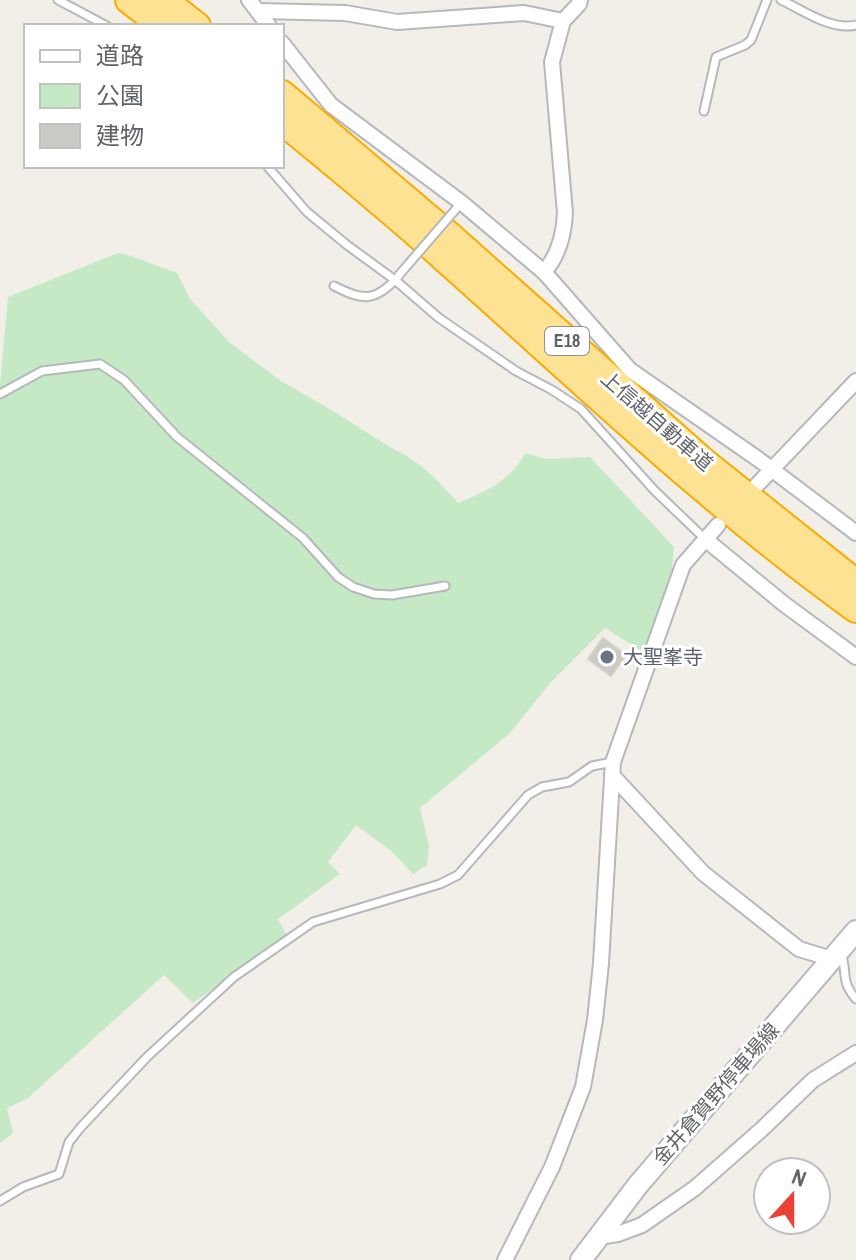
<svg xmlns="http://www.w3.org/2000/svg" width="856" height="1260" font-family="'Archivo Narrow','Noto Sans JP',sans-serif">
<rect width="100%" height="100%" fill="#f1efe8"/>
<!-- green -->
<path fill="#c5e8c5" d="M118,253L128,255L177,273L190,299L229,342L281,381L333,411L393,449C419,460 440,482 458,503C485,492 512,480 525,453L546,459L590,457L674,547L672,569L645,653L605,628L551,682L509,734L420,808L429,846L427,865L413,874L390,850L356,825L328,862L340,874L278,919L287,936L193,1003L164,975L28,1098L7,1108L13,1133L0,1143V385L8,297Z"/>
<!-- building -->
<polygon fill="#cccac5" stroke="#d6d1c6" stroke-width="2" points="603,638 626,655 611,676 588,659"/>
<g fill="none" stroke-linecap="round" stroke-linejoin="round">
<defs>
<g id="service">
<polyline points="58,0 107,26"/>
<path d="M781,0C803,10 831,31 856,25"/>
<polyline points="704,111 716,57 745,45 751,40 767,0"/>
<polyline points="267,166 307,212 347,245 395,280 439,318 516,371 552,390 581,409 655,491 704,538"/>
<path d="M334,286C363,301 375,302 398,277"/>
<polyline points="0,394 42,371 100,364 124,380 177,437 303,538 338,577 353,587 374,594 392,595 445,586"/>
<path d="M841,953C848,973 840,981 856,999"/>
<polyline points="0,1201 23,1187 59,1174 69,1142 81,1127 147,1057 234,977 313,922 440,884 458,875 528,795 542,787 569,782 592,766 613,762"/>
</g>
<g id="minor">
<polyline points="249,0 269,26"/>
<polyline points="258,11 345,13 397,22 524,13 563,21"/>
<polyline points="282,43 331,105 462,203 544,272 630,370 758,459 856,533"/>
<path d="M544,272C559,255 564,235 565,213L552,62L563,21L579,4L580,0"/>
<polyline points="756,486 856,381"/>
<polyline points="705,539 784,604 856,657"/>
<polyline points="612,775 703,873 799,949 832,959"/>
<polyline points="598,1237 618,1234 642,1225 695,1188 761,1130 813,1080 856,1053"/>
<polyline points="505,1260 552,1167 583,1087 595,1020 601,963 613,762 683,565 718,525"/>
</g>
<polyline id="secondary" points="581,1260 638,1185 856,931"/>
<g id="motorway">
<polyline points="129,0 163,26"/>
<polyline points="164,0 197,26"/>
<polyline points="282,94 451,237 704,462 856,583"/>
<path d="M282,121C337,166 392,211 444,258C579,378 709,503 856,609"/>
</g>
</defs>
<!-- service casing -->
<use href="#service" stroke="#b5b8bc" stroke-width="11"/>
<!-- minor casing -->
<use href="#minor" stroke="#b5b8bc" stroke-width="18"/>
<!-- secondary casing -->
<use href="#secondary" stroke="#b6babf" stroke-width="24"/>
<!-- motorway casing -->
<use href="#motorway" stroke="#f9ab00" stroke-width="30"/>
<!-- service -->
<use href="#service" stroke="#fff" stroke-width="7"/>
<!-- minor -->
<use href="#minor" stroke="#fff" stroke-width="14"/>
<!-- secondary -->
<use href="#secondary" stroke="#fff" stroke-width="20"/>
<!-- motorway -->
<use href="#motorway" stroke="#fde293" stroke-width="26"/>
<defs>
<polyline id="service-bridge" points="399,275 456,209"/>
</defs>
<!-- service-bridge casing -->
<use href="#service-bridge" stroke="#b5b8bc" stroke-width="11" stroke-linecap="butt"/>
<!-- service-bridge -->
<use href="#service-bridge" stroke="#fff" stroke-width="7"/>
</g>
<!-- markers -->
<circle fill="#6b7280" stroke="#fff" stroke-width="3" cx="607" cy="657" r="8"/>
<g text-anchor="middle" stroke-width="6" stroke-linejoin="round" paint-order="stroke">
<!-- shield labels -->
<rect fill="#fff" stroke="#8f9295" stroke-width="2" x="545" y="327" width="44" height="28" rx="6"/>
<g font-size="18" font-weight="bold" fill="#5f6368">
<text x="567" y="347">E18</text>
</g>
<!-- street labels -->
<g font-size="20" fill="#5f6368" stroke="#fff">
<text transform="translate(657 421) rotate(41)" y="7">上信越自動車道</text>
<text transform="translate(716 1094) rotate(-49)" y="7">金井倉賀野停車場線</text>
</g>
<!-- worship labels -->
<g font-size="20" fill="#5b616d" stroke="#fff" text-anchor="start">
<text x="623" y="664">大聖峯寺</text>
</g>
</g>
<!-- legend -->
<rect x="24" y="24" width="260" height="144" fill="#ffffff" stroke="#bfc1c3" stroke-width="2"/>
<rect x="40" y="50" width="40" height="12" fill="#ffffff" stroke="#bfc1c3" stroke-width="2"/>
<text x="96" y="64" font-size="24" fill="#5f6368">道路</text>
<rect x="40" y="84" width="40" height="24" fill="#c5e8c5" stroke="#bfc1c3" stroke-width="2"/>
<text x="96" y="104" font-size="24" fill="#5f6368">公園</text>
<rect x="40" y="124" width="40" height="24" fill="#cccac5" stroke="#bfc1c3" stroke-width="2"/>
<text x="96" y="144" font-size="24" fill="#5f6368">建物</text>
<!-- north arrow -->
<g transform="translate(792 1196) rotate(21)"><circle r="38" fill="#ffffff" stroke="#bfc1c3" stroke-width="2"/>
<path d="M0-6L14 30L0 20L-14 30Z" fill="#ea4335"/>
<text y="-12" font-size="22" font-weight="bold" text-anchor="middle" fill="#5f6368">N</text>
</g>
</svg>
